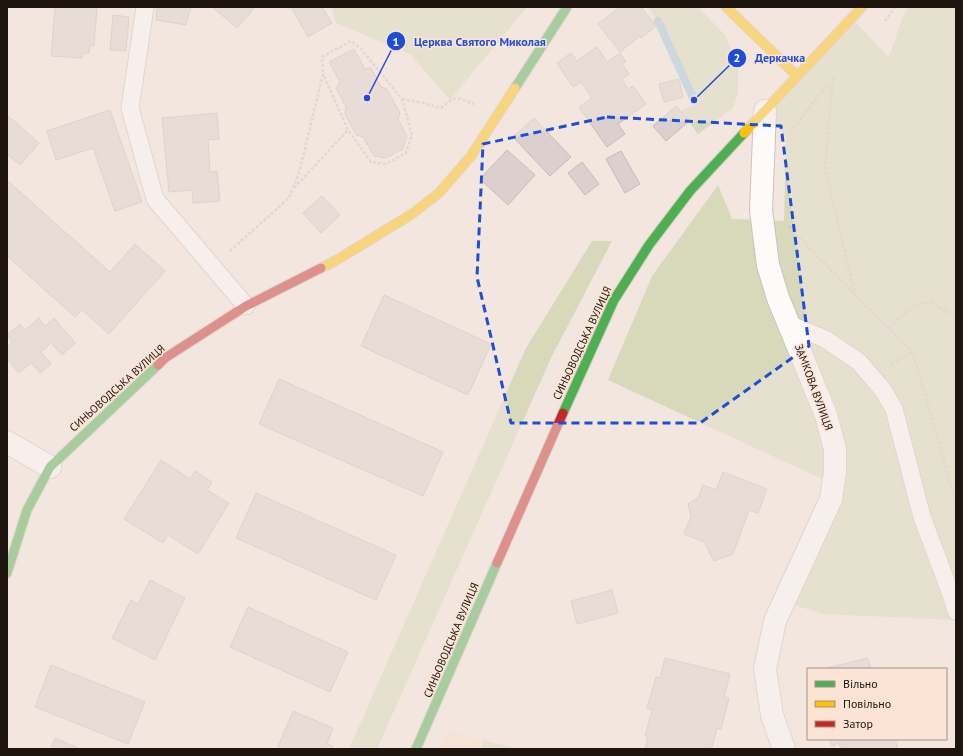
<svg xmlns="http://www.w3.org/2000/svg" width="963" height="756" font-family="'PT Sans',sans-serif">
<rect width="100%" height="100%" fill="#f3e6de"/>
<!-- built -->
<polygon fill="#f9dfcf" points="447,731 516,749 439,749"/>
<!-- green -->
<g fill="#d7d9ba">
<polygon points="332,7 527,7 450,100 410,54 336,23"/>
<polygon points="648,7 698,7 725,35 738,65 738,93 733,108 698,134 681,111 699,102 675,50 651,11"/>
<polygon points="909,7 956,7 956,620 824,614 784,602 833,484 608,380 652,276 718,185 732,219 784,221 786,137 765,111 851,18 889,57 904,13"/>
<polygon points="592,241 612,241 551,358 377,749 349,749 526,348"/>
<polygon points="484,740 517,749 481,749"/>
</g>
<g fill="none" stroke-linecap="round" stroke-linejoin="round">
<!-- stream -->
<polyline stroke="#9cc8dc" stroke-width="8" points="658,21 694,100"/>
</g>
<!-- building -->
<g fill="#dcd0cf" stroke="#c6bbb9">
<polygon points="55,7 97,7 94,46 90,46 89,53 82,53 82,58 51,56"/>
<polygon points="157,7 191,7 186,25 156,20"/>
<polygon points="212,7 255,7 237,28"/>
<polygon points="291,7 322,7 332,23 308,37"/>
<polygon points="620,7 623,7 624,9 627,7 641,7 656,26 641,38 640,36 620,52 598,24"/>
<polygon points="113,15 129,17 126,51 110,50"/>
<polygon points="597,47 607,62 620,53 626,62 622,64 629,74 622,79 628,89 633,86 646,104 618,124 625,134 607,147 579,107 592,98 581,82 573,87 557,63 571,53 577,61"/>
<polygon points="354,49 365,69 371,68 381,87 387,89 400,113 398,119 407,136 403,149 386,158 374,156 363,137 356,135 345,114 346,107 336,88 340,82 329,62"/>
<polygon points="679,79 683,97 664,102 659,84"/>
<polygon points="676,106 689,121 666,141 653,126"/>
<polygon points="110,110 142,202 115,211 93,148 56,160 47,131"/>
<polygon points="217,113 219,139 208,140 210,172 217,171 220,201 193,203 192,190 169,192 162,118"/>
<polygon points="7,115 39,143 20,165 7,154"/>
<polygon points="534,118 571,157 550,176 513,137"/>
<polygon points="507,150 535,175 508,205 480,179"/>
<polygon points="621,151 640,184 625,193 606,159"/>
<polygon points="582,162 599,184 585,195 568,173"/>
<polygon points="9,182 110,272 135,244 165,271 109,334 82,310 75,317 7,256 7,184"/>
<polygon points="322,196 340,215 321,233 303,213"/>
<polygon points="384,295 491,344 468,395 361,346"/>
<polygon points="39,318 45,326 54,318 75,343 62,355 51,343 41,352 51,364 40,373 31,363 19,373 7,359 7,347 12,342 7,335 20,324 25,330"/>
<polygon points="279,379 443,452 423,496 259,424"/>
<polygon points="161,460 190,479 195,471 212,482 207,490 229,503 198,554 168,535 163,543 124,519"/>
<polygon points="723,472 767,489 758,513 749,510 733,554 714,561 704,542 684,534 691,516 688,504 698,498 703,485 716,490"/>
<polygon points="256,493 396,555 376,600 236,538"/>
<polygon points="150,580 185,598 155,660 112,638 131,600 138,604"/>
<polygon points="612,590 618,613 577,624 571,601"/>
<polygon points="248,607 348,652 330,692 230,647"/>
<polygon points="665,658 730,674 724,697 729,698 721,729 717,728 712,747 710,747 710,749 645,749 648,736 645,736 652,710 647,708 656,677 660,678"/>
<polygon points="868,658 871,669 823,669"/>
<polygon points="51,665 145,702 128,744 35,707"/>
<polygon points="293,711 333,728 327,744 333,746 332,749 277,749"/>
<polygon points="55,738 80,749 51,749"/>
<polygon points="830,739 895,739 898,749 841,749 839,743 832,746"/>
</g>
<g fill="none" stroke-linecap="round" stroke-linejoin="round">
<defs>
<g id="lane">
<polyline points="145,7 130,108 155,199 246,306"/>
<polyline points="789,324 825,339 859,362 883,390 894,409 922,517 952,597 956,611"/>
</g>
<g id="street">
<polyline points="765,111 761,210 768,265 778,298 826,415 835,449 835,472 831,499 775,621 765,669 772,715 784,749"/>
<polyline points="7,442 50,467"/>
</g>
<g id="fast">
<polyline points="515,88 567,7"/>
<polyline points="563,413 614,300 649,245 690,191 744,133"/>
<polyline points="7,573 27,510 50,467 158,365"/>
<polyline points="416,749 497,563"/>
</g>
<g id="slow">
<polyline points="726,7 797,76"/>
<polyline points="744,133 862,7"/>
<polyline points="321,268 335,261 412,214 439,193 471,156 515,88"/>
</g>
<g id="jam">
<polyline points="158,365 165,358 246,306 321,268"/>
<polyline points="497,563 563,413"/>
</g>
</defs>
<!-- lane casing -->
<use href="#lane" stroke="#cdc2bb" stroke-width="19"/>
<!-- street casing -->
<use href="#street" stroke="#cdc2bb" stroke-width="24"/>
<!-- fast casing -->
<use href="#fast" stroke="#cdc2bb" stroke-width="11"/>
<!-- slow casing -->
<use href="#slow" stroke="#cdc2bb" stroke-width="11"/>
<!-- jam casing -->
<use href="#jam" stroke="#cdc2bb" stroke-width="11"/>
<!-- path -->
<g stroke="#cdc8c6" stroke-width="2.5" stroke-dasharray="3 2" stroke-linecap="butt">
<polyline points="885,21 895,7"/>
<polyline points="833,77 825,170 855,294"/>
<path d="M402,99L423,103L441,108C456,95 456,97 474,104"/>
<polyline points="790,132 828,84"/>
<polyline points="294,188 348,130"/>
<polyline points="789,226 855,295 913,352 956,504"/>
<polyline points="230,251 289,198 299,173 323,74 322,57 351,41 361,49 402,99 412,135 406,153 386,164 371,162 348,130 323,74"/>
<polyline points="889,327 914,305 930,302 956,316"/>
<polyline points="891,364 913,352"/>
</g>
<!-- lane -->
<use href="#lane" stroke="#fdfbfa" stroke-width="17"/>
<!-- street -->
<use href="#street" stroke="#fdfbfa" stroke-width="22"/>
<!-- fast -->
<use href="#fast" stroke="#4caf50" stroke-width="9"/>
<!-- slow -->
<use href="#slow" stroke="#ffc107" stroke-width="9"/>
<!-- jam -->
<use href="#jam" stroke="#c62828" stroke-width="9"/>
</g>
<!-- marked area -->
<path d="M0 0H963V756H0ZM607,117L781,126L809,346L700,423H511L477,277L483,144Z" fill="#f3e6de" fill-opacity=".55" fill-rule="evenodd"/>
<path fill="none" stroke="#1d4ed8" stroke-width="3" stroke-dasharray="8 5" stroke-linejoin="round" d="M607,117L781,126L809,346L700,423H511L477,277L483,144Z"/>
<g text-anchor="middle" stroke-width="3" stroke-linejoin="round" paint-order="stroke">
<!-- street labels -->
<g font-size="11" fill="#1f150f" stroke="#fbe4d6">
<text transform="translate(582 343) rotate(-65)" y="4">СИНЬОВОДСЬКА ВУЛИЦЯ</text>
<text transform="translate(814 387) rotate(70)" y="4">ЗАМКОВА ВУЛИЦЯ</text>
<text transform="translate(117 388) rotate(-42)" y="4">СИНЬОВОДСЬКА ВУЛИЦЯ</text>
<text transform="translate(451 640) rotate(-67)" y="4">СИНЬОВОДСЬКА ВУЛИЦЯ</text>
</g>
</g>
<!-- callouts -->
<path fill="none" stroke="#1d4ed8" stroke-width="1.5" d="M367 98L396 41M694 100L737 58"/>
<g fill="#1d4ed8" stroke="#fbe4d6" stroke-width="1.5">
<circle cx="367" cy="98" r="4"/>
<circle cx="694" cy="100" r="4"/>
<circle cx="396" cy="41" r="10"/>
<circle cx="737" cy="58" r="10"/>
</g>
<g font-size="12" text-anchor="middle" font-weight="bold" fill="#fff">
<text x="396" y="46">1</text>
<text x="737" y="62">2</text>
</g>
<g font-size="12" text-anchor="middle" font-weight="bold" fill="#1d4ed8" stroke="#fbe4d6" stroke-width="3" stroke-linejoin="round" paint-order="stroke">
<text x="480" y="46">Церква Святого Миколая</text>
<text x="780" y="62">Деркачка</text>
</g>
<!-- border -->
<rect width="963" height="756" fill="none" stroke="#1f150f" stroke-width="16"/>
<!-- legend -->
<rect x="807" y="668" width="140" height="72" fill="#fbe4d6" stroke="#a39186"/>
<rect x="815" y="681" width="20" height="6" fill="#4caf50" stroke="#a39186"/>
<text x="843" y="688" font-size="12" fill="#1f150f">Вільно</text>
<rect x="815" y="701" width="20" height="6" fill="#ffc107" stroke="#a39186"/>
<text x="843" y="708" font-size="12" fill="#1f150f">Повільно</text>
<rect x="815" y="721" width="20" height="6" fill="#c62828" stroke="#a39186"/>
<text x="843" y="728" font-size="12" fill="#1f150f">Затор</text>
</svg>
